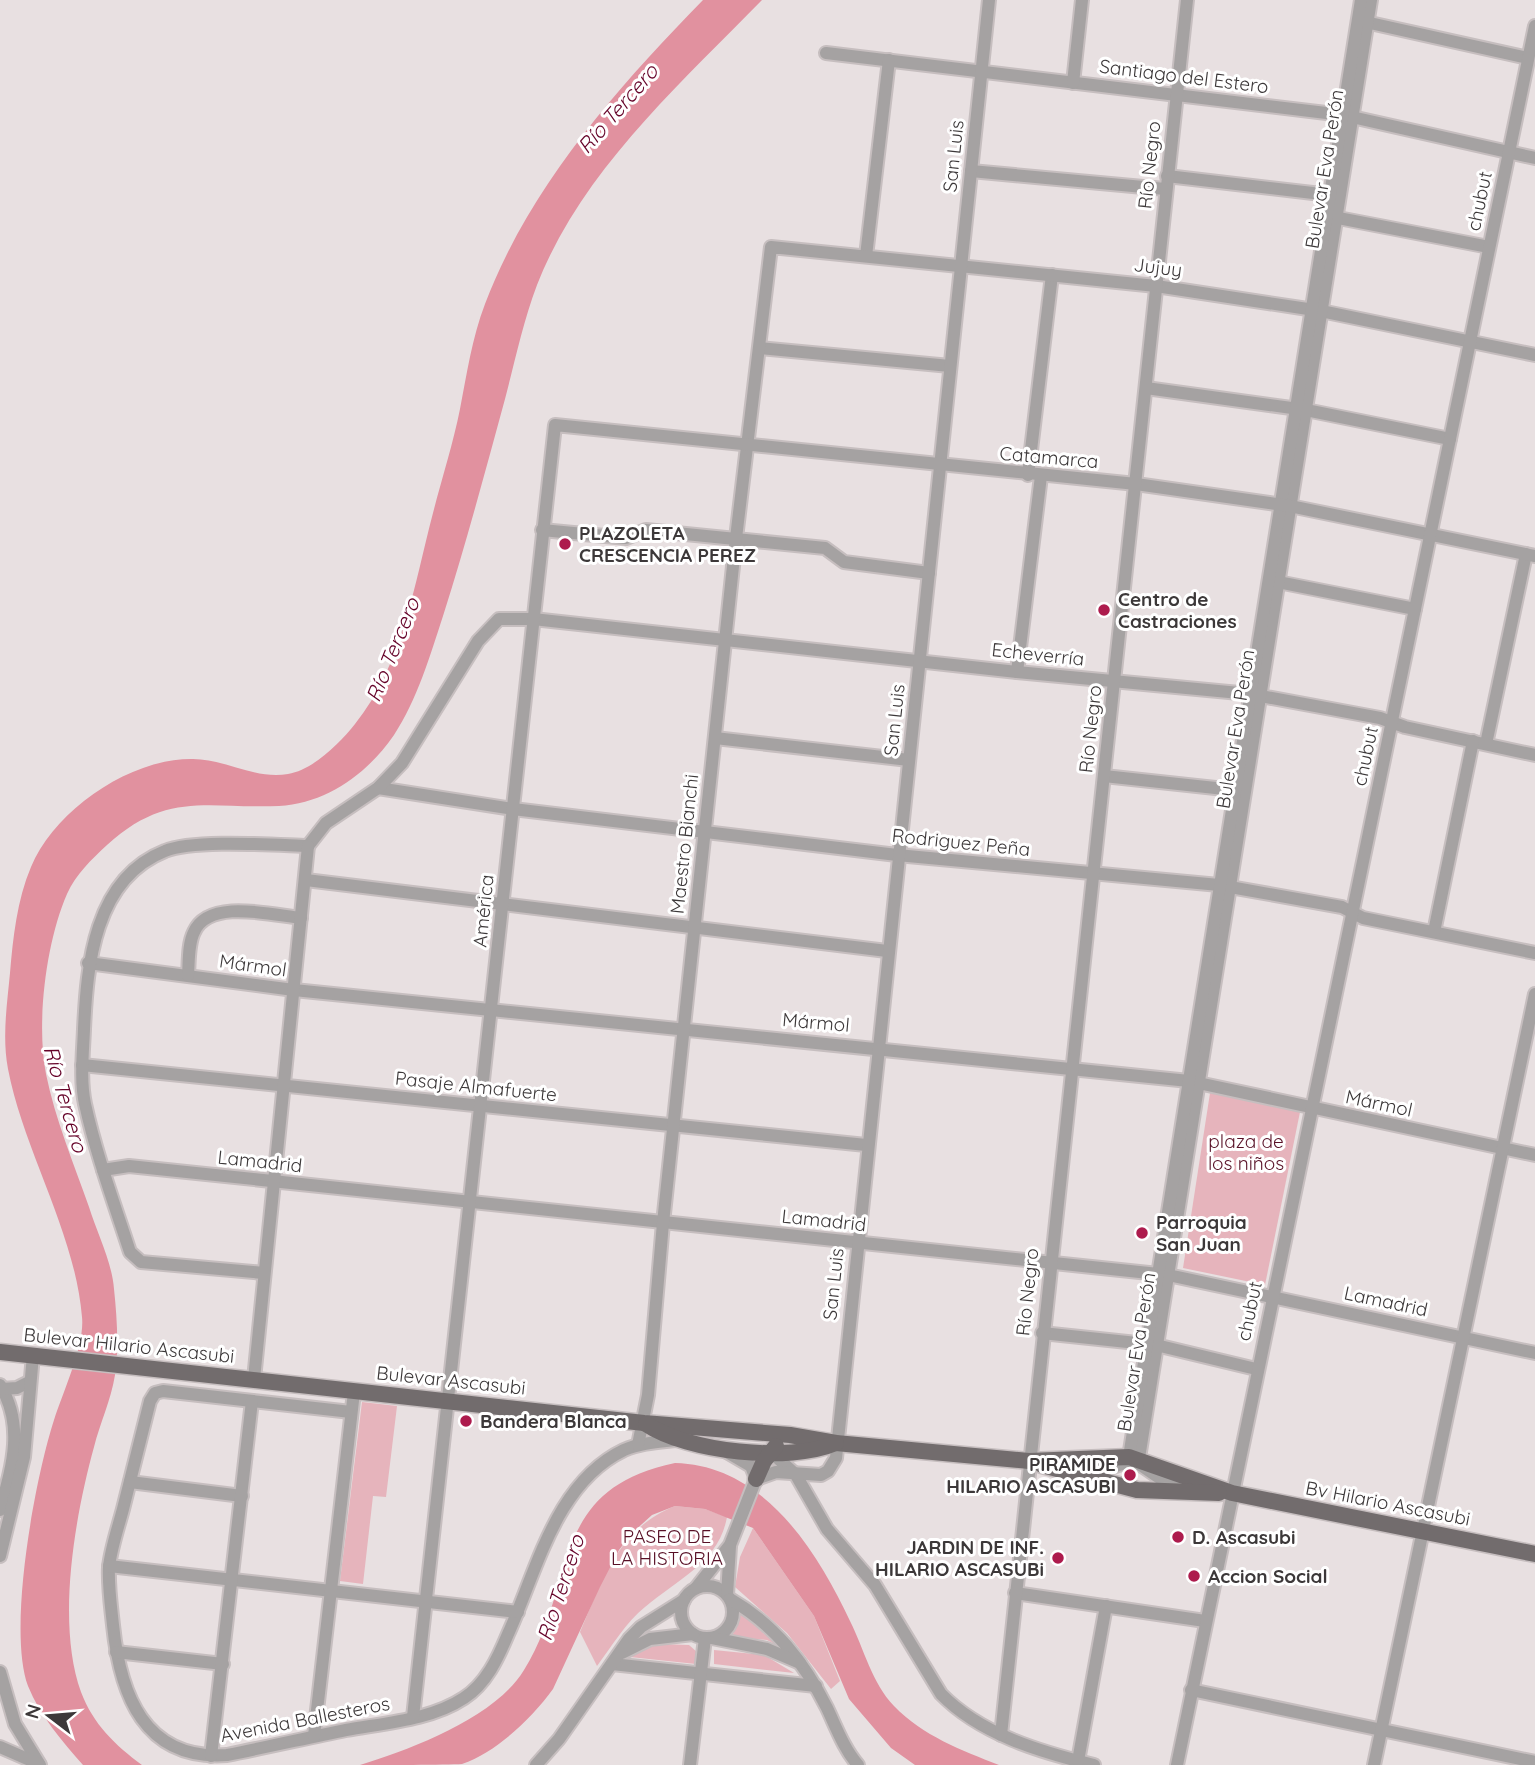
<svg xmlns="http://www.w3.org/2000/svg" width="1535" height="1765" font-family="Quicksand,sans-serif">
<rect width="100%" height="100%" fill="#e8e0e1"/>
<!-- green -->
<g fill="#e6b4bc">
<polygon points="1210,1093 1300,1112 1265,1285 1183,1268"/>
<polygon points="362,1402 397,1406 386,1497 373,1496 363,1584 340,1581"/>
<path d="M675,1506L705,1509L727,1517C719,1562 678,1579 645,1607C626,1622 612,1646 597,1666L580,1632C603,1579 618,1529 675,1506Z"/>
<polygon points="753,1528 814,1616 840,1681 831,1689 787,1633 735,1587 740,1557"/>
<polygon points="740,1612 778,1646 767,1640 732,1637"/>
<polygon points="661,1644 689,1645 697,1652 696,1664 630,1657 640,1649"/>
<polygon points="714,1650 764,1655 794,1673 714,1664"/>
</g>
<!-- water -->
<g fill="#e1919f">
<path d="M703,0H762C679,85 581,172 537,285C523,322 515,361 505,399C485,472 466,544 443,616C430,656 417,700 394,735C367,774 327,803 279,806C209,809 167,790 107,845C91,860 76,874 67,894C46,942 36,1023 46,1074C55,1119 74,1164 89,1207C97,1233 112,1262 114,1289C117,1317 119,1348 115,1375C111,1400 100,1423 94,1447C75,1516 56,1623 81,1692C93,1724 115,1745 142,1765H83C62,1741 40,1716 28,1686C7,1629 35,1479 54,1420C63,1392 85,1345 82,1317C75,1232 24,1152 8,1069C2,1037 7,1005 10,973C13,938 17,900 31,867C55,810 130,758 193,759C225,759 256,780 288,774C313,770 340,743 355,724C403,664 414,585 433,513C442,478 453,444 460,409C467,373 472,338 485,304C530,186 616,89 703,0Z"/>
<path d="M675,1463C763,1465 816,1549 850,1621C864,1649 872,1683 894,1706C923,1736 961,1750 999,1765H915L891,1748L849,1699L814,1616L753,1528L705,1509L675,1506L652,1515L631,1534L619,1550L600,1587L553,1689C532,1718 497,1752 462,1764C446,1765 381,1765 360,1765C411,1749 495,1718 524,1670C578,1584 546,1490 675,1463Z"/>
</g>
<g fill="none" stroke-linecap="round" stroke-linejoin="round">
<defs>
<g id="minor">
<polyline points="1361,21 1528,58"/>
<polyline points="826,53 1343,115 1535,158"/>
<polyline points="1073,83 1082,0"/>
<polyline points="971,171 1165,189"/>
<polyline points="1167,176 1330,195"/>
<polyline points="1328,216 1489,247"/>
<polyline points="866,256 889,60"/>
<polyline points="760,348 950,366"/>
<polyline points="1146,388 1306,410 1450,439"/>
<polyline points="1028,475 1052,275"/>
<polyline points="542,530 626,538 646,530 825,548 844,562 929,573"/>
<polyline points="1278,582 1415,609"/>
<polyline points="1017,672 1041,476"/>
<polyline points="715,738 909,760"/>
<polyline points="1486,744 1526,554"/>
<polyline points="1104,776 1234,790"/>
<polyline points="378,788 513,809 897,855 1219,885 1342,907 1363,918 1535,953"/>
<polyline points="308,846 326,823 378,788 402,763 478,641 499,619 533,619 1017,672 1250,694 1380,718 1405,727 1535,755"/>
<polyline points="306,880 887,951"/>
<polyline points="1434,932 1473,741"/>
<polyline points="88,963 294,990 1189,1081 1535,1155"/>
<path d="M188,975C189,962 188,944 194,932C209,898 272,915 301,918"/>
<polyline points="82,1065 866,1145"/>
<polyline points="103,1170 129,1166 1168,1275 1535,1353"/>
<path d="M264,1273L141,1262L130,1252C114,1203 96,1154 85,1104C80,1080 83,1054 84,1029C87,965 94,879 165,851C193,839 275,845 308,846"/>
<polyline points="1042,1333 1156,1345 1256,1369"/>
<polyline points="254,1379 308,846"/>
<path d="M0,1385C25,1426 12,1467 0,1510"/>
<polyline points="2,1389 17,1388 29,1382"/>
<path d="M351,1412L163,1391L155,1393L150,1401C141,1437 132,1473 123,1509C118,1528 111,1548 109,1567C108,1586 111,1606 113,1625C120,1694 144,1761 227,1755C267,1747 307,1738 346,1730C384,1723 431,1720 464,1698C486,1684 498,1658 508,1634C537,1571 555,1483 624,1450C640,1443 658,1442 676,1440"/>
<polyline points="638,1445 648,1395 663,1223 736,538 771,247 1156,286 1321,311 1535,355"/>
<polyline points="727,1452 751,1466 756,1479"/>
<path d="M771,1452L796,1475L827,1529L875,1585L941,1694C980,1734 1040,1752 1094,1765"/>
<polyline points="1079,1472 1107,1469 1139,1458 1371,0"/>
<polyline points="756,1479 776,1472 821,1475 828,1471 836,1458 989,0"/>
<polyline points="130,1482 242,1496"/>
<polyline points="1187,1491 1161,1479 1129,1457 1361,0"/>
<polyline points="0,1556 24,1457 33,1355"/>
<polyline points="109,1566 518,1612"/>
<circle cx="707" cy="1612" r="26"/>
<polyline points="696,1588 730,1545 756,1479"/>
<polyline points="1015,1593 1205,1621"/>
<polyline points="727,1595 730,1546"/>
<path d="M730,1599C775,1625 804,1662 827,1708C836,1727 844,1749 858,1765"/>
<polyline points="712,1638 767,1649 800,1663"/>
<polyline points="116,1652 223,1664"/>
<polyline points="622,1653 650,1639 693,1634"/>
<polyline points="612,1664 816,1686"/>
<polyline points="0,1672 15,1724 40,1765"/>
<polyline points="1191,1690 1535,1762"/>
<polyline points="413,1717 555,425 1136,484 1290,506 1535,556"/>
<polyline points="1001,1735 1187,0"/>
<polyline points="314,1736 354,1392"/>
<polyline points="0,1747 39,1764"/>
<polyline points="211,1756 252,1401"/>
<polyline points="1078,1761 1106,1606"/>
<polyline points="536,1765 559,1739 629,1639 641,1627 684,1600"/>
<polyline points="690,1765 705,1638"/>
<polyline points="1177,1765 1535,26"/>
<polyline points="1374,1765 1535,994"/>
</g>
<g id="major">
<polyline points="0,1352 644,1423 790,1435 836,1443 1029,1461 1129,1457 1232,1493 1535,1554"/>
<path d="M646,1424C688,1452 789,1463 836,1443"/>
<polyline points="1042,1465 1137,1490 1219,1493"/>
<polyline points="756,1479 764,1461 776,1446"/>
</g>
</defs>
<!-- minor casing -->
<use href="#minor" stroke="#c6bebf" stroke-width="16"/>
<!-- major casing -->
<use href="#major" stroke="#c6bebf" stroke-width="19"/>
<!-- minor -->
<use href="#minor" stroke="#a5a2a2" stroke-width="12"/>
<!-- major -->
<use href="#major" stroke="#726c6d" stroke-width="16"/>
</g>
<!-- markers -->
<g fill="#ad1b4d" stroke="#fff" stroke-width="2.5">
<circle cx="565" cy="544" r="7"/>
<circle cx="1104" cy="610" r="7"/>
<circle cx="1142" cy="1233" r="7"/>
<circle cx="466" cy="1421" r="7"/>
<circle cx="1130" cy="1475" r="7"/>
<circle cx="1178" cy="1537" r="7"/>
<circle cx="1058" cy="1558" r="7"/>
<circle cx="1194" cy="1576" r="7"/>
</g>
<g text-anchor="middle" stroke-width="6" stroke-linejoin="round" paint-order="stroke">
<!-- street labels -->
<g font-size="19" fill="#3c3839" stroke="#fff">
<text transform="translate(1184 76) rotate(7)" y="7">Santiago del Estero</text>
<text transform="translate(953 156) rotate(-84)" y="7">San Luis</text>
<text transform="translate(1149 165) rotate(-84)" y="7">Río Negro</text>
<text transform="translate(1324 169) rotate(-81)" y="7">Bulevar Eva Perón</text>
<text transform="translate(1479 201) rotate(-78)" y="7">chubut</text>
<text transform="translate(1158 267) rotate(7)" y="7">Jujuy</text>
<text transform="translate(1049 457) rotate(5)" y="7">Catamarca</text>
<text transform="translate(1038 654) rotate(6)" y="7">Echeverría</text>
<text transform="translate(894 720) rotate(-84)" y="7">San Luis</text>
<text transform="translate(1090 729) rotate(-84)" y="7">Río Negro</text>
<text transform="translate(1235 729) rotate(-81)" y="7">Bulevar Eva Perón</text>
<text transform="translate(1365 756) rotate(-78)" y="7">chubut</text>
<text transform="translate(961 842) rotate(6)" y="7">Rodriguez Peña</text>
<text transform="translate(684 844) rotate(-84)" y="7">Maestro Bianchi</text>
<text transform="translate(483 911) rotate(-84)" y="7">América</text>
<text transform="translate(253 965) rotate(8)" y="7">Mármol</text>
<text transform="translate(816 1022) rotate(5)" y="7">Mármol</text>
<text transform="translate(476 1086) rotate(6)" y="7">Pasaje Almafuerte</text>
<text transform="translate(1379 1103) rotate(12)" y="7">Mármol</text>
<text transform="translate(260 1161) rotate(6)" y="7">Lamadrid</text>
<text transform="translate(824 1220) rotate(6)" y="7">Lamadrid</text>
<text transform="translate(833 1284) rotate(-84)" y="7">San Luis</text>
<text transform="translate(1027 1292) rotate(-84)" y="7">Río Negro</text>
<text transform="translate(1386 1301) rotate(12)" y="7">Lamadrid</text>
<text transform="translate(1249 1311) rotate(-78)" y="7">chubut</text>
<text transform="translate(129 1345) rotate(6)" y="7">Bulevar Hilario Ascasubi</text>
<text transform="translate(1136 1352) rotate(-81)" y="7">Bulevar Eva Perón</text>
<text transform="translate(451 1380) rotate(6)" y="7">Bulevar Ascasubi</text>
<text transform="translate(1388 1503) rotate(11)" y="7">Bv Hilario Ascasubi</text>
<text transform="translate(305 1719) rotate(-11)" y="7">Avenida Ballesteros</text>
</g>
<!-- poi labels -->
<g font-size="19" font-weight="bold" fill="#3c3839" stroke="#fff" text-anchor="start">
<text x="579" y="540">PLAZOLETA<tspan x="579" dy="22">CRESCENCIA PEREZ</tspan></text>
<text x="1118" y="606">Centro de<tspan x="1118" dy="22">Castraciones</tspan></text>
<text x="1156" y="1229">Parroquia<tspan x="1156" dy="22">San Juan</tspan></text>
<text x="480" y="1428">Bandera Blanca</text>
<text x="1116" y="1471" text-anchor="end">PIRAMIDE<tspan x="1116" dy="22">HILARIO ASCASUBI</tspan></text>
<text x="1192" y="1544">D. Ascasubi</text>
<text x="1044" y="1554" text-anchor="end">JARDIN DE INF.<tspan x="1044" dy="22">HILARIO ASCASUBi</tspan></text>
<text x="1208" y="1583">Accion Social</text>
</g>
<!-- park labels -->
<g font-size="19" fill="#581026" stroke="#fff">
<text x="1246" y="1148">plaza de<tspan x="1246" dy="22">los niños</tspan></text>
<text x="667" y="1543">PASEO DE<tspan x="667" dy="22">LA HISTORIA</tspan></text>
</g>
<!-- water labels -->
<g font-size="21" font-style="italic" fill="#650228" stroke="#fff">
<text transform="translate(618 109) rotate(-49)" y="7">Río Tercero</text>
<text transform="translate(393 650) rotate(-68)" y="7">Río Tercero</text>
<text transform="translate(65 1099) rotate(74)" y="7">Río Tercero</text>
<text transform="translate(561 1588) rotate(-72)" y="7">Río Tercero</text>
</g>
</g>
<!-- north arrow -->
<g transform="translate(49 1716) rotate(286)" stroke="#ffffff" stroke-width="5" paint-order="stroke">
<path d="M0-5L12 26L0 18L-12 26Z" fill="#3c3839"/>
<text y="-10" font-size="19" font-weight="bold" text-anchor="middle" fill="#3c3839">N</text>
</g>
</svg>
